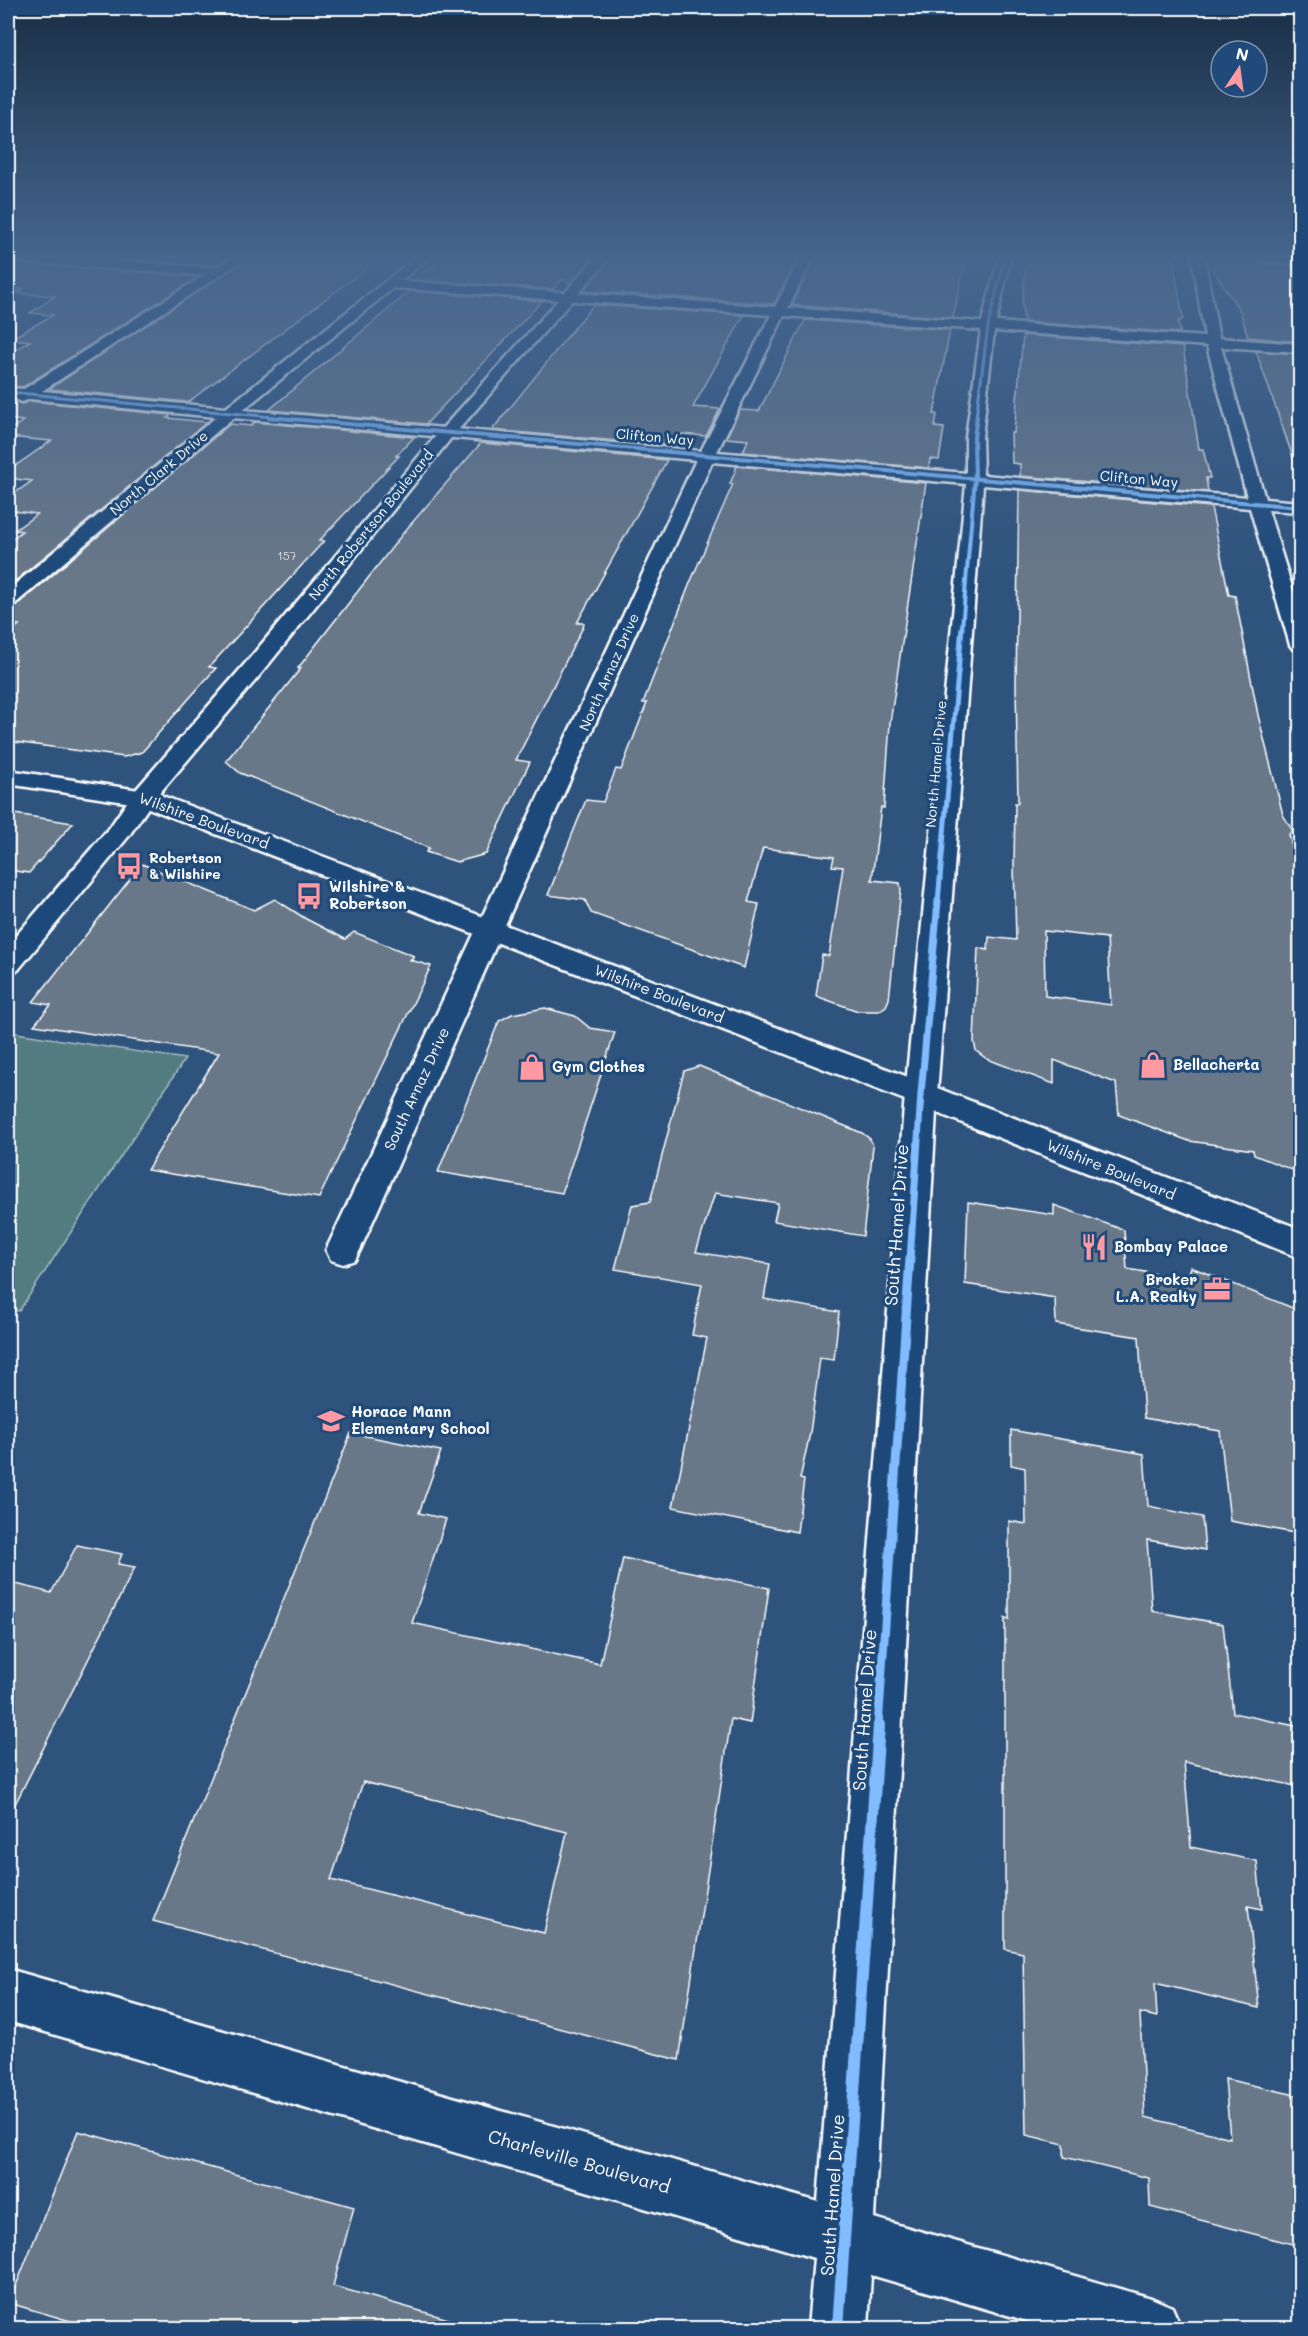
<svg xmlns="http://www.w3.org/2000/svg" width="1308" height="2336" font-family="Mali,sans-serif">
<rect width="100%" height="100%" fill="#2e537d"/>
<filter id="ink" filterUnits="userSpaceOnUse"><feTurbulence type="fractalNoise" baseFrequency=".0167" numOctaves="2"/><feDisplacementMap in="SourceGraphic" scale="12" xChannelSelector="R" yChannelSelector="G"/><feConvolveMatrix kernelMatrix="1 2 1 2 8 2 1 2 1" color-interpolation-filters="sRGB"/></filter>
<g filter="url(#ink)">
<!-- green -->
<polygon fill="#527b81" stroke="#a8bdc0" stroke-width="1.5" points="10,1032 185,1059 19,1311 8,1309 8,1035"/>
<!-- building -->
<g fill="#697888" stroke="#fff" stroke-width="1.5" fill-rule="evenodd">
<polygon points="91,257 230,257 215,266"/>
<polygon points="250,257 382,257 188,402 49,389"/>
<polygon points="437,257 594,257 569,284 563,279 553,289 414,280 435,264"/>
<polygon points="612,257 706,263 710,257 798,257 774,304 583,291"/>
<polygon points="815,257 966,257 953,318 792,305"/>
<polygon points="1027,257 1173,258 1183,319 1178,322 1180,333 1024,322 1022,304"/>
<polygon points="1207,260 1295,266 1300,268 1300,342 1248,337 1240,311"/>
<polygon points="8,263 198,277 23,387 8,386 8,354 30,341 10,339 53,315 30,313 55,296 15,293 23,289 8,288"/>
<polygon points="410,291 542,301 426,424 269,410"/>
<polygon points="593,305 744,315 693,407 720,409 706,436 682,434 675,446 492,430"/>
<polygon points="805,320 950,330 934,414 937,414 935,427 944,428 939,460 930,459 929,468 743,452 748,440 726,438 740,410 759,411"/>
<polygon points="1023,335 1183,347 1199,449 1203,449 1210,478 1206,478 1208,492 1020,476 1020,464 1012,463 1011,433 1014,433"/>
<polygon points="1256,351 1300,354 1300,469 1297,469"/>
<polygon points="8,398 21,404 30,401 171,415 167,418 207,422 8,587 8,542 22,531 15,530 37,514 8,510 8,498 32,481 8,478 8,471 51,441 8,437 8,431 23,421 8,419"/>
<polygon points="255,422 414,437 396,456 399,456 319,541 324,541 209,667 216,668 142,752 124,757 8,741 8,635 19,625 8,624 8,608 16,606 230,424 251,426"/>
<polygon points="481,443 667,460 577,623 584,623 583,627 516,760 530,762 486,854 457,862 426,852 429,848 240,773 226,761 301,668 298,668 404,532"/>
<polygon points="737,466 926,483 890,723 884,808 881,807 872,880 900,883 901,890 889,999 886,1006 879,1011 858,1011 816,996 822,955 829,956 843,867 832,866 834,857 763,848 748,902 759,904 744,968 591,913 585,900 548,895 586,800 603,802 616,769 621,770 647,703 643,703 690,583 733,484 730,484"/>
<path d="M1019,490L1211,507L1229,595L1235,596L1258,715L1283,815L1293,831L1289,834L1300,881L1296,880L1300,906V1173L1254,1155L1253,1150L1189,1141L1119,1115L1116,1083L1054,1060V1084L987,1059L976,1051L974,1041L978,948L988,950L989,937L1016,940L1014,865L1015,803H1018L1016,684ZM1044,931L1107,938L1111,1005L1045,996Z"/>
<polygon points="8,813 73,823 29,873 8,870"/>
<polygon points="142,864 254,910 275,899 306,919 345,939 354,932 414,956 410,960 431,966 319,1198 147,1170 219,1053 34,1025 51,1005 33,1002"/>
<polygon points="545,1008 575,1016 590,1028 615,1032 562,1193 438,1172 499,1021 512,1014"/>
<polygon points="699,1066 862,1133 870,1139 873,1146 863,1236 774,1221 778,1203 715,1193 696,1252 770,1264 764,1299 839,1312 834,1360 820,1358 810,1433 800,1479 804,1480 797,1532 673,1507 707,1338 692,1335 702,1284 615,1269 632,1205 650,1202 684,1071"/>
<polygon points="968,1202 1054,1215 1054,1205 1124,1230 1127,1269 1187,1279 1191,1267 1300,1311 1300,1534 1230,1521 1220,1431 1144,1418 1139,1337 1056,1324 1055,1298 965,1284"/>
<polygon points="1011,1430 1144,1454 1148,1506 1202,1517 1205,1550 1147,1540 1152,1611 1223,1624 1233,1713 1295,1726 1300,1762 1300,1787 1184,1762 1191,1847 1257,1861 1262,1909 1248,1906 1259,2008 1155,1983 1157,2017 1140,2013 1145,2117 1230,2138 1225,2079 1300,2096 1300,2246 1150,2207 1149,2178 1064,2157 1064,2144 1026,2135 1023,1953 1005,1949 1005,1618 1009,1619 1009,1521 1026,1524 1025,1468 1011,1465"/>
<path d="M351,1433L441,1451L419,1513L446,1519L412,1623L600,1664L623,1558L769,1588L750,1723L731,1719L679,2060L153,1921ZM363,1782L567,1832L544,1933L331,1880Z"/>
<polygon points="77,1545 122,1554 118,1564 135,1567 8,1818 8,1582 51,1593"/>
<polygon points="78,2131 354,2207 333,2286 452,2320 451,2328 94,2328 9,2303"/>
</g>
<g fill="none" stroke-linecap="round" stroke-linejoin="round">
<defs>
<path id="street" d="M8,257H59L216,268L234,257H248L42,391L226,408L416,257H429L401,281L775,307L801,257H813L788,308L982,322L999,257H1011L996,322L1205,337L1192,257H1204L1219,338L1300,344V352L1221,347L1265,499L1300,502V512L1268,510L1300,613V651L1293,649L1290,645L1250,508L983,485L937,1094L874,2218L1151,2298L1172,2307L1181,2328H1051L871,2275L868,2328H808L814,2258L8,2021V1969L818,2202L905,1094L966,484L712,462L360,1250L355,1260L343,1264L331,1260L326,1250L696,460L233,418L15,604L8,606V590L216,417L30,399L22,402L8,396V388L24,389L205,275L8,261ZM393,288L771,315L701,451L243,410ZM784,316L981,330L966,437V473L717,452ZM994,331L1207,346L1247,497L983,475L982,437Z"/>
<g id="secondary">
<polygon points="597,257 610,257 452,437 260,675 152,802 128,837 18,970 8,972 8,945 110,827 134,792 244,665 440,431"/>
<polygon points="1257,257 1300,257 1300,263 1263,261"/>
</g>
<polygon id="primary" points="8,770 152,792 932,1086 1300,1229 1300,1258 910,1102 138,804 8,784"/>
</defs>
<!-- street casing -->
<use href="#street" stroke="#fff" stroke-width="5"/>
<!-- secondary casing -->
<use href="#secondary" stroke="#fff" stroke-width="5"/>
<!-- primary casing -->
<use href="#primary" stroke="#fff" stroke-width="5"/>
<!-- street -->
<use href="#street" fill="#1f4a7a" fill-rule="evenodd"/>
<!-- secondary -->
<use href="#secondary" fill="#1f4a7a" fill-rule="evenodd"/>
<!-- primary -->
<use href="#primary" fill="#1f4a7a" fill-rule="evenodd"/>
<defs>
<g id="cycleway-far5">
<polyline points="8,392 283,418"/>
<polyline points="976,418 988,326 1005,257"/>
</g>
<g id="cycleway-far4">
<polyline points="268,417 1300,507"/>
<polyline points="962,628 975,478 974,437 977,417"/>
</g>
<polyline id="cycleway-far3" points="938,902 962,627"/>
<polyline id="cycleway-far2" points="910,1260 921,1094 938,901"/>
<polyline id="cycleway-far1" points="878,1727 910,1258"/>
<polyline id="cycleway" points="838,2328 879,1725"/>
</defs>
<!-- cycleway-far5 casing -->
<use href="#cycleway-far5" stroke="#1f4a7a" stroke-width="4.5"/>
<!-- cycleway-far4 casing -->
<use href="#cycleway-far4" stroke="#1f4a7a" stroke-width="6"/>
<!-- cycleway-far3 casing -->
<use href="#cycleway-far3" stroke="#1f4a7a" stroke-width="8"/>
<!-- cycleway-far2 casing -->
<use href="#cycleway-far2" stroke="#1f4a7a" stroke-width="10"/>
<!-- cycleway-far1 casing -->
<use href="#cycleway-far1" stroke="#1f4a7a" stroke-width="13"/>
<!-- cycleway casing -->
<use href="#cycleway" stroke="#1f4a7a" stroke-width="16"/>
<!-- cycleway-far5 -->
<use href="#cycleway-far5" stroke="#80bcff" stroke-width="3"/>
<!-- cycleway-far4 -->
<use href="#cycleway-far4" stroke="#80bcff" stroke-width="4"/>
<!-- cycleway-far3 -->
<use href="#cycleway-far3" stroke="#80bcff" stroke-width="5"/>
<!-- cycleway-far2 -->
<use href="#cycleway-far2" stroke="#80bcff" stroke-width="7"/>
<!-- cycleway-far1 -->
<use href="#cycleway-far1" stroke="#80bcff" stroke-width="9"/>
<!-- cycleway -->
<use href="#cycleway" stroke="#80bcff" stroke-width="12"/>
</g>
</g>
<!-- sky -->
<linearGradient id="sky" x2="0" y2="1"><stop stop-color="#192e45"/><stop offset="0.44" stop-color="#46668f"/><stop offset="1" stop-color="#46668f" stop-opacity="0"/></linearGradient>
<rect width="1308" height="584" fill="url(#sky)"/>
<!-- icons -->
<defs>
<symbol id="bus-bare" viewBox="-9 -9 18 18"><path d="M-5-6H5V4H4V6H2V4H-2V6H-4V4H-5ZM-3.5-4V0h7V-4ZM-3.5 1.2v1.5H-2V1.2ZM2 1.2v1.5H3.5V1.2Z" fill="#ff9aa2" stroke="#1f4a7a" stroke-width="2.5" paint-order="stroke"/></symbol>
<symbol id="shop-bare" viewBox="-9 -9 18 18"><path d="M-5-2.5h2.3a2.7 3.5 0 0 1 5.4 0H5L5.5 6h-11ZM-1.5-2.5h3a1.5 2.3 0 0 0-3 0Z" fill="#ff9aa2" stroke="#1f4a7a" stroke-width="2.5" paint-order="stroke"/></symbol>
<symbol id="restaurant-bare" viewBox="-9 -9 18 18"><path d="M-5-6h1v4h1v-4h1v4h1v-4h1v5L-1.5 .5V6h-2V.5L-5-1ZM5-6V6H3V1.5H1.5Q1.5-4 5-6Z" fill="#ff9aa2" stroke="#1f4a7a" stroke-width="2.5" paint-order="stroke"/></symbol>
<symbol id="office-bare" viewBox="-9 -9 18 18"><path d="M-6-3h4V-5.5h4V-3h4V5H-6ZM-1-4.5V-3h2v-1.5ZM-6 0V1H6V0Z" fill="#ff9aa2" stroke="#1f4a7a" stroke-width="2.5" paint-order="stroke"/></symbol>
<symbol id="school-bare" viewBox="-9 -9 18 18"><path d="M0-5L7-2L0 1L-7-2ZM-4 1L0 2.5L4 1V4Q0 6-4 4Z" fill="#ff9aa2" stroke="#1f4a7a" stroke-width="2.5" paint-order="stroke"/></symbol>
</defs>
<g fill-rule="evenodd">
<use href="#bus-bare" x="110" y="847" width="38" height="38"/>
<use href="#bus-bare" x="290" y="877" width="38" height="38"/>
<use href="#shop-bare" x="1134" y="1046" width="38" height="38"/>
<use href="#shop-bare" x="513" y="1048" width="38" height="38"/>
<use href="#restaurant-bare" x="1075" y="1228" width="38" height="38"/>
<use href="#office-bare" x="1198" y="1270" width="38" height="38"/>
<use href="#school-bare" x="312" y="1402" width="38" height="38"/>
</g>
<g text-anchor="middle" stroke-width="6" stroke-linejoin="round" paint-order="stroke">
<!-- number labels -->
<g font-size="12" fill="#dadde1">
<text x="287" y="560">157</text>
</g>
<!-- far-street labels -->
<g font-size="14" fill="#fff" stroke="#1f4a7a">
<text transform="translate(655 437) rotate(5)" y="5">Clifton Way</text>
<text transform="translate(159 473) rotate(-40)" y="5">North Clark Drive</text>
<text transform="translate(1139 479) rotate(5)" y="5">Clifton Way</text>
<text transform="translate(371 525) rotate(-51)" y="5">North Robertson Boulevard</text>
<text transform="translate(609 672) rotate(-66)" y="5">North Arnaz Drive</text>
<text transform="translate(936 764) rotate(-85)" y="5">North Hamel Drive</text>
</g>
<!-- far-poi labels -->
<g font-size="14" font-weight="bold" fill="#fff" stroke="#1f4a7a" text-anchor="start">
<text x="149" y="863">Robertson<tspan x="149" dy="16">&amp; Wilshire</tspan></text>
</g>
<!-- street labels -->
<g font-size="15" fill="#fff" stroke="#1f4a7a">
<text transform="translate(204 821) rotate(20)" y="5">Wilshire Boulevard</text>
<text transform="translate(659 994) rotate(21)" y="5">Wilshire Boulevard</text>
<text transform="translate(417 1089) rotate(-65)" y="5">South Arnaz Drive</text>
<text transform="translate(1111 1170) rotate(22)" y="5">Wilshire Boulevard</text>
</g>
<!-- poi labels -->
<g font-size="15" font-weight="bold" fill="#fff" stroke="#1f4a7a" text-anchor="start">
<text x="329" y="892">Wilshire &amp;<tspan x="329" dy="17">Robertson</tspan></text>
<text x="1173" y="1070">Bellacherta</text>
<text x="552" y="1072">Gym Clothes</text>
<text x="1114" y="1252">Bombay Palace</text>
<text x="1197" y="1285" text-anchor="end">Broker<tspan x="1197" dy="17">L.A. Realty</tspan></text>
<text x="351" y="1417">Horace Mann<tspan x="351" dy="17">Elementary School</tspan></text>
</g>
<!-- near-street labels -->
<g font-size="18" fill="#fff" stroke="#1f4a7a">
<text transform="translate(897 1225) rotate(-86)" y="6">South Hamel Drive</text>
<text transform="translate(865 1710) rotate(-86)" y="6">South Hamel Drive</text>
<text transform="translate(579 2162) rotate(16)" y="6">Charleville Boulevard</text>
<text transform="translate(833 2195) rotate(-86)" y="6">South Hamel Drive</text>
</g>
</g>
<!-- margin -->
<rect width="1308" height="2336" fill="none" stroke="#1f4a7a" stroke-width="30"/>
<rect x="15" y="15" width="1278" height="2306" fill="none" stroke="#fff" stroke-width="2" filter="url(#ink)"/>
<!-- north arrow -->
<g transform="translate(1239 69) rotate(13)"><circle r="28" fill="#1f4a7a" stroke="#7992af" stroke-width="1.5"/>
<path d="M0-4.5L10 22L0 15L-10 22Z" fill="#ff9aa2"/>
<text y="-9" font-size="16" font-weight="bold" text-anchor="middle" fill="#ffffff">N</text>
</g>
</svg>
